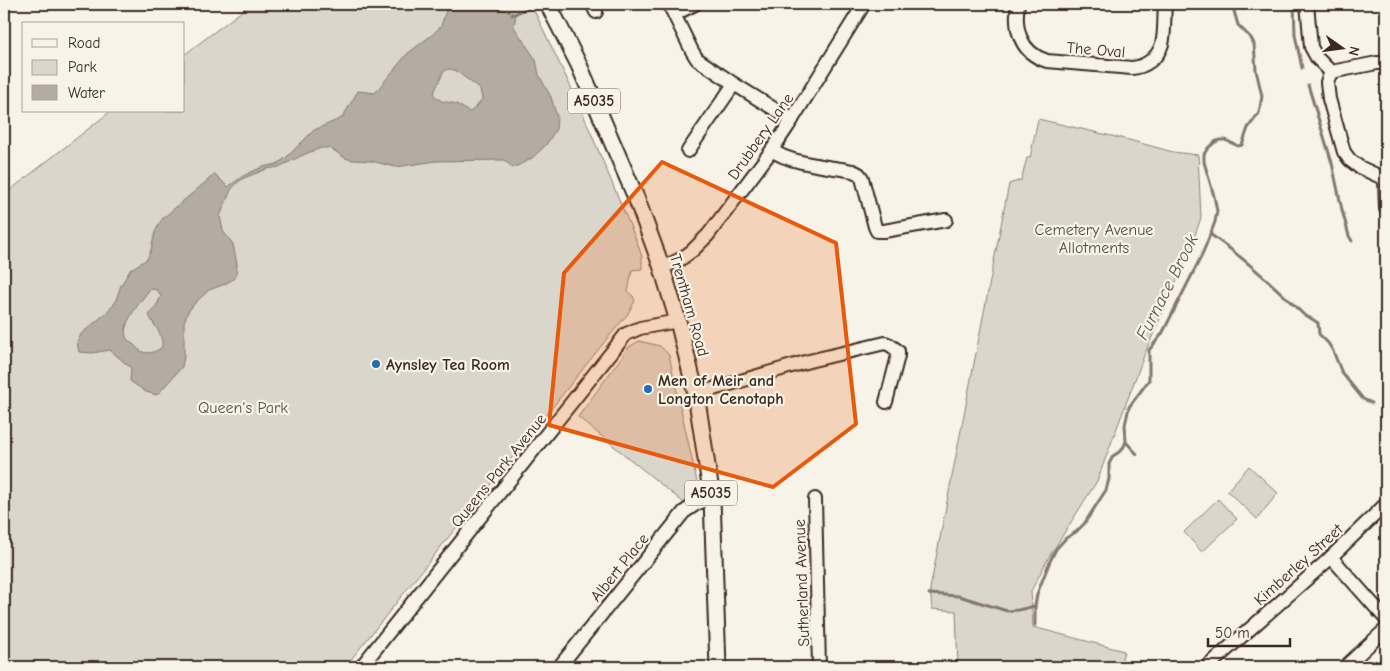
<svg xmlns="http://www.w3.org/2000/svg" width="1390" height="671" font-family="'Comic Neue',sans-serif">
<rect width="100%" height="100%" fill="#f7f3e8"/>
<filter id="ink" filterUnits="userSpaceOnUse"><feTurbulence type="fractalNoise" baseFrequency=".02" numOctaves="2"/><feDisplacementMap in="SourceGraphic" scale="10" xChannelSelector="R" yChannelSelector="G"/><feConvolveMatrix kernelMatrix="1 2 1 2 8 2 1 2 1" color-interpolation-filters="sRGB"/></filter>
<g filter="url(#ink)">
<!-- green -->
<g fill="#dbd6cb" stroke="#8b8074">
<polygon points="251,4 531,4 577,100 637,242 642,257 642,269 632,270 628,292 633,296 635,301 627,315 606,340 345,667 4,667 4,195 111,111 184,111 184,55"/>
<polygon points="1038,119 1129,140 1173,152 1198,155 1201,218 1189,252 1145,353 1097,481 1049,557 1031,591 1033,627 1124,651 1120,667 958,667 956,611 932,609 930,589 1009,184 1021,180 1027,158 1030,158"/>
<polygon points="639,341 660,346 669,355 699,491 684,503 578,417 629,347"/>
<polygon points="1249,466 1278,493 1257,519 1227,491"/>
<polygon points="1218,499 1237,519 1202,552 1184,532"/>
</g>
<!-- water -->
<path fill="#b4aca0" stroke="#84786c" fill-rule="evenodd" d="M448,4H492L498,8L516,14L514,27L536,60L539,75L551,97L557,117L556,129L546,145L531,159L513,168L504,160L436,161L396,167L371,161L353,160L345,158L330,148H321L305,154L279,167L267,169L244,178L237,183L231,190L220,216L223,231L233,244L237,264L236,276L233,279L225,284L209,290L195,303L188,312L184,322V356L182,367L157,395L146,392L130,381L131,368L110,350L92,353L79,352L77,343L81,334L105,314L115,303L121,285L131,269L147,259L151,250L155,232L159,224L163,218L215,174L228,187L243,176L262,167L277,164L287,157L314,130L342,118L358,91L375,93L407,54L433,34L441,26ZM448,69L455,70L480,89L482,99L477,106L470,112C465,110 460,105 456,104C445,100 444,105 434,95C435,87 441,80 443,72ZM150,289L157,290L161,296L158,303L149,315C154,327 163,332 162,347C154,353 145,356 137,348C135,345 131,343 128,340C117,327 143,299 150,289Z"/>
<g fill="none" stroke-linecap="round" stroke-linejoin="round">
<!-- stream -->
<g stroke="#84786c" stroke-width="3">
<polyline points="1294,4 1295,35 1302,68"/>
<polyline points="512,15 528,8"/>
<polyline points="1308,85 1332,163 1342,210 1349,236 1352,241"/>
<path d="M1210,234C1244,258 1275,286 1304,315L1312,319L1318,323L1319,334L1328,343L1333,351L1342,373L1363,399L1372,403"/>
<polyline points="1126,442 1137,454"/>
<polyline points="929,594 959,596 1007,611 1018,610 1035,606"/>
<polyline points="1035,625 1035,606 1037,594 1050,561 1056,549 1066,538 1076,532 1084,524 1106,490 1109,479 1109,464 1113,456 1122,450 1126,442 1125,425 1129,407 1149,380 1149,350 1162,334 1202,255 1215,222 1217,211 1214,196 1204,162 1204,154 1208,148 1215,142 1220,140 1225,140 1238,146 1242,145 1248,128 1259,113 1262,96 1256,70 1254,44 1251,38 1238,25 1234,11 1234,4"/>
</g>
<defs>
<g id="minor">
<polyline points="592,4 596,12"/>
<polyline points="669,4 692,51 697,59 703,63 734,84 792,120"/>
<path d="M1018,4C1014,28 1020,53 1047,61L1132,68C1145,67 1158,58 1162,44C1165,34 1164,15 1165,4"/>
<polyline points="1307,4 1311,47 1317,58 1331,72"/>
<polyline points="675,14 695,4"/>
<polyline points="1331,72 1327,82 1329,99 1344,152 1350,160 1359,167 1385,179 1386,178"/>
<polyline points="1331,72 1377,63 1386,63"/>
<path d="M772,150C787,163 832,167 853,171L859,174L862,178L875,227L877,231H884L946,220"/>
<polyline points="688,151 734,84"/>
<polyline points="1385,179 1386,209"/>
<polyline points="662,268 681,259 692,251 708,235 772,150 788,126 864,4"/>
<polyline points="696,394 809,361 885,343 890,345 898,351 898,356 886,402"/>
<polyline points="815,499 819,667"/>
<polyline points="1331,557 1386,619"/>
<polyline points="361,667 626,334 640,328 678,321"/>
<polyline points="559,667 684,512 696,504 712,498"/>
<polyline points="1207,667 1327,561 1386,504"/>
<polyline points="1345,667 1386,629"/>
</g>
<polyline id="major" points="548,4 579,65 637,200 662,268 678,321 696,394 712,498 718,667"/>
</defs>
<!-- minor casing -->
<use href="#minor" stroke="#3b2a1e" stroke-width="16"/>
<!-- major casing -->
<use href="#major" stroke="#3b2a1e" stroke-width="19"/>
<!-- minor -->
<use href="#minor" stroke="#f7f3e8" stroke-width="12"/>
<!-- major -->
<use href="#major" stroke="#f7f3e8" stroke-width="15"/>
</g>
</g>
<!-- marked area -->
<path fill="#e8590c" fill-opacity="0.2" stroke="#e8590c" stroke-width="4" stroke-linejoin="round" d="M662,162L836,243L856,424L773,487L549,425L564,273Z"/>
<!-- markers -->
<g fill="#1f6fb2" stroke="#f7f3e8" stroke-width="2">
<circle cx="376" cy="364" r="5"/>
<circle cx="648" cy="389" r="5"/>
</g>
<g text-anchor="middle" stroke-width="4.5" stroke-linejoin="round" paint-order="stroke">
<!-- shield labels -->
<g fill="#f7f3e8" stroke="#73665b" stroke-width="1">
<rect x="568" y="88.5" width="52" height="25" rx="4"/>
<rect x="685" y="480.5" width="52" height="25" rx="4"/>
</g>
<g font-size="15" font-weight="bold" fill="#3b2a1e">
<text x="594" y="106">A5035</text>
<text x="711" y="498">A5035</text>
</g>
<!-- street labels -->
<g font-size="16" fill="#3b2a1e" stroke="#f7f3e8">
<text transform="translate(1096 49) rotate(5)" y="6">The Oval</text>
<text transform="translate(760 136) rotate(-55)" y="6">Drubbery Lane</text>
<text transform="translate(690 305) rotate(74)" y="6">Trentham Road</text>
<text transform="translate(498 470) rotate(-51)" y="6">Queens Park Avenue</text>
<text transform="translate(1298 564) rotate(-42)" y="6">Kimberley Street</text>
<text transform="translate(619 567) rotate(-51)" y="6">Albert Place</text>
<text transform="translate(801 583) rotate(-92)" y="6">Sutherland Avenue</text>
</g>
<!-- park labels -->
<g font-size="16" fill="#5b4c41" stroke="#f7f3e8">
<text x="1094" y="235">Cemetery Avenue<tspan x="1094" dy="18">Allotments</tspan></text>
<text x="243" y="413">Queen's Park</text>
</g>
<!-- poi labels -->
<g font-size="16" font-weight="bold" fill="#3b2a1e" stroke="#f7f3e8" text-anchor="start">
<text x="386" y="370">Aynsley Tea Room</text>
<text x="658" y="386">Men of Meir and<tspan x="658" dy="18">Longton Cenotaph</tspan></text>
</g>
<!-- water labels -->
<g font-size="18" font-style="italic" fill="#5f5145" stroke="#f7f3e8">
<text transform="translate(1167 287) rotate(-63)" y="6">Furnace Brook</text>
</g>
</g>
<!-- margin -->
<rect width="1390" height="671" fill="none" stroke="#f7f3e8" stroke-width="20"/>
<rect x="10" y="10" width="1370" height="651" fill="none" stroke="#3b2a1e" stroke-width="2" filter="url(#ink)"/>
<!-- legend -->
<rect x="22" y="22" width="162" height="90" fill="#f7f3e8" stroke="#aca397"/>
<rect x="32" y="39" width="25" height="8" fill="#f7f3e8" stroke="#aca397"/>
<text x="68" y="48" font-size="15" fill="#3b2a1e">Road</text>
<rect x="32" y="60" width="25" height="15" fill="#dbd6cb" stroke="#aca397"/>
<text x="68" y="72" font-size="15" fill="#3b2a1e">Park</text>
<rect x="32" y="85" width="25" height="15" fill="#b4aca0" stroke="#aca397"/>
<text x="68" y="98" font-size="15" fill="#3b2a1e">Water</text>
<!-- north arrow -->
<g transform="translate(1342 48) rotate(104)" stroke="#f7f3e8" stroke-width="4" paint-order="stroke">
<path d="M0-4L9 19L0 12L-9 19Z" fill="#3b2a1e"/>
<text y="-8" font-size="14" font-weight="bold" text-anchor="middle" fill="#3b2a1e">N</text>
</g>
<!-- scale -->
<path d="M1208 638v8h82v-8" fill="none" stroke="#3b2a1e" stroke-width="2.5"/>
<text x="1215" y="638" font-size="15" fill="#3b2a1e" stroke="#f7f3e8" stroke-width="4" paint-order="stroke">50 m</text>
</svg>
